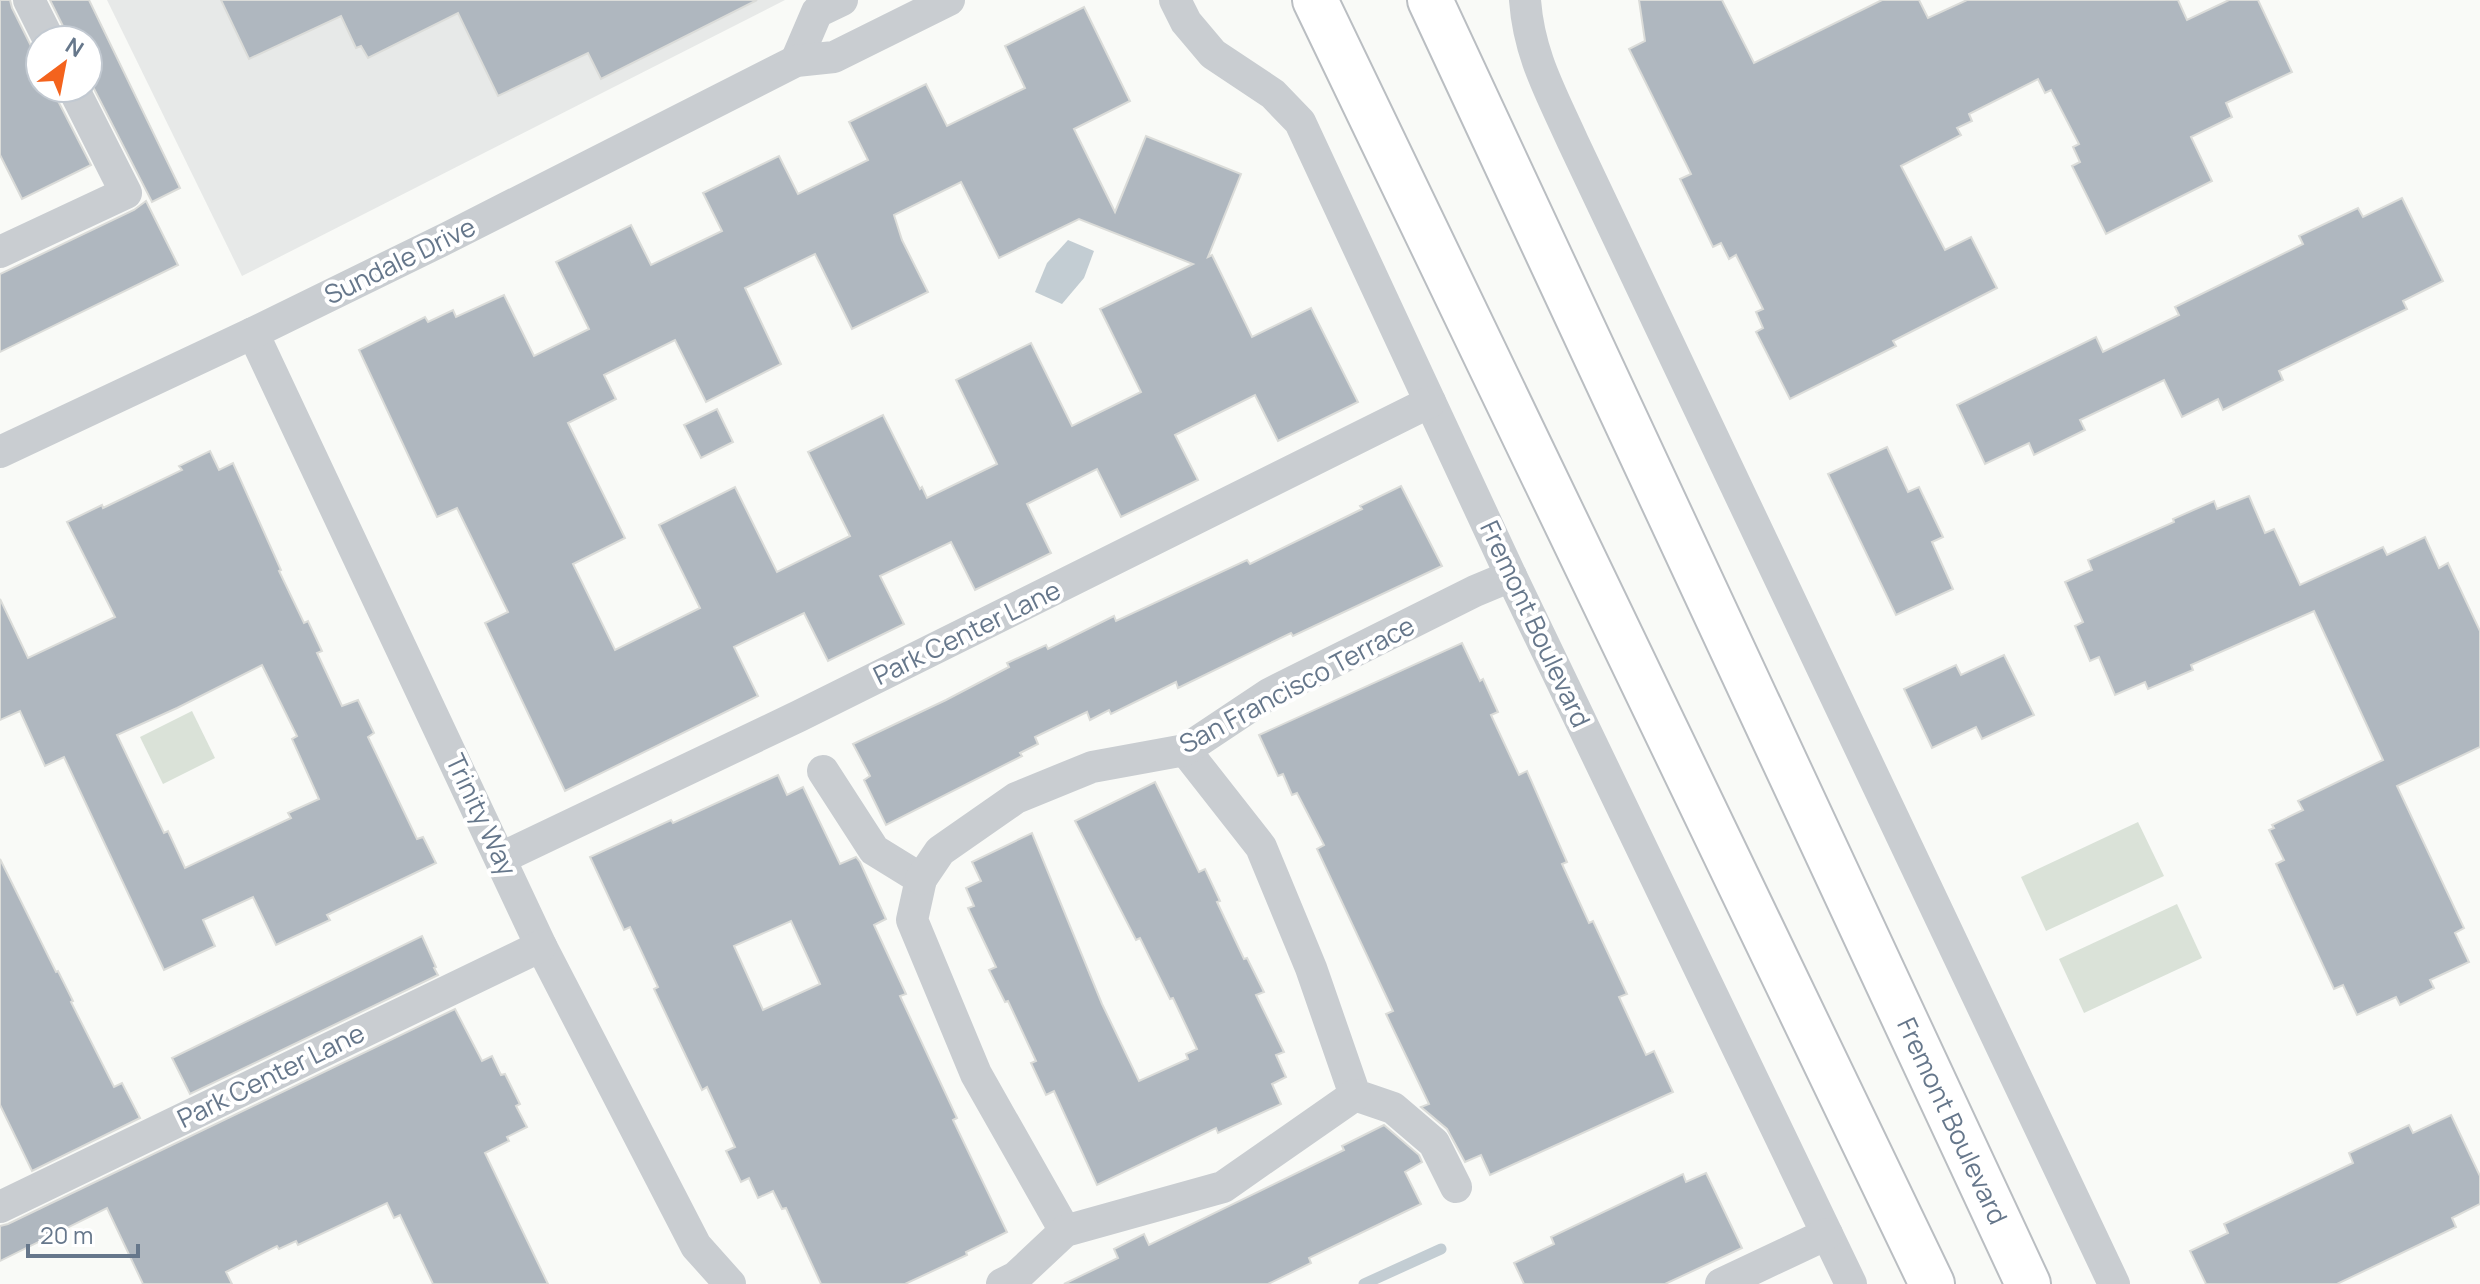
<svg xmlns="http://www.w3.org/2000/svg" width="2480" height="1284" font-family="Manrope,sans-serif">
<rect width="100%" height="100%" fill="#f9faf7"/>
<!-- built -->
<polygon fill="#e7e9e8" points="107,0 785,0 242,276"/>
<!-- green -->
<g fill="#dae2d8">
<polygon points="192,711 215,758 163,784 140,737"/>
<polygon points="2138,822 2164,876 2046,931 2021,877"/>
<polygon points="2177,904 2202,958 2084,1013 2059,959"/>
</g>
<!-- water -->
<polygon fill="#c3cdd3" points="1068,240 1094,251 1084,278 1062,304 1035,292 1047,263"/>
<g fill="none" stroke-linecap="round" stroke-linejoin="round">
<!-- stream -->
<polyline stroke="#c3cdd3" stroke-width="11" points="1364,1284 1441,1249"/>
</g>
<!-- building -->
<g fill="#afb7bf" stroke="#dbdcd9" stroke-width="2" fill-rule="evenodd">
<polygon points="0,0 10,0 12,8 32,48 40,56 40,88 54,88 56,97 91,165 22,199 0,155"/>
<polygon points="50,0 89,0 180,188 152,202 88,77 88,40 68,40 66,32"/>
<polygon points="221,0 757,0 601,79 588,53 498,96 458,13 368,58 361,46 356,48 341,16 249,59"/>
<polygon points="1639,0 1722,0 1754,63 1882,0 1919,0 1928,18 1967,0 2178,0 2187,20 2229,0 2258,0 2292,72 2226,103 2232,117 2191,137 2212,181 2106,234 2072,166 2080,162 2073,147 2079,144 2051,90 2045,93 2038,79 1969,114 1972,121 1957,128 1961,135 1901,166 1945,250 1971,237 1997,288 1893,341 1896,346 1790,399 1756,332 1763,328 1756,312 1763,309 1736,255 1729,259 1721,243 1713,247 1680,179 1691,174 1629,49 1645,41"/>
<path d="M1084,7L1130,101L1074,129L1115,212L1146,136L1241,174L1208,257L1212,255L1252,337L1311,308L1358,402L1278,441L1255,395L1175,435L1198,480L1121,517L1097,469L1027,504L1051,553L975,590L951,542L880,576L904,624L828,661L804,613L734,647L758,696L565,791L485,623L508,612L457,508L437,517L359,350L425,317L428,322L453,310L456,317L504,295L534,356L589,329L556,262L631,225L651,265L722,231L703,193L779,156L798,194L868,160L849,122L926,84L947,126L1025,88L1005,46ZM961,182L999,258L1079,219L1193,264L1100,309L1141,392L1072,426L1031,343L956,380L997,464L927,498L922,487L920,489L883,415L808,452L850,536L777,572L735,487L659,525L700,608L615,650L573,564L625,538L568,423L616,399L604,375L675,340L706,402L781,364L745,288L815,254L852,329L928,292L902,240L894,215Z"/>
<polygon points="2402,198 2443,281 2403,301 2407,309 2279,371 2283,380 2223,410 2218,399 2182,417 2164,380 2080,420 2085,430 2034,455 2029,443 1985,464 1957,405 2096,337 2103,352 2179,315 2175,307 2303,244 2299,236 2358,208 2363,217"/>
<polygon points="146,201 178,265 0,352 0,274 134,210"/>
<polygon points="717,409 733,442 701,458 684,425"/>
<polygon points="1887,447 1908,492 1919,487 1943,537 1932,542 1953,589 1896,615 1828,474"/>
<path d="M210,451L219,470L233,463L281,570L279,571L304,623L308,621L322,651L317,653L342,706L358,700L374,733L368,737L417,839L423,837L436,863L327,915L330,920L276,945L253,897L203,920L215,946L164,970L64,757L45,766L20,711L0,720V599L28,658L115,617L67,522L102,505L103,508L182,470L179,466ZM262,665L297,736L292,739L319,799L288,813L291,818L185,868L168,831L164,833L117,735L177,708Z"/>
<polygon points="1401,486 1442,566 1293,636 1291,633 1178,688 1176,682 1111,714 1109,710 1090,720 1087,712 1035,737 1038,744 1020,753 1022,756 886,825 864,780 870,776 853,744 946,700 1009,667 1007,663 1046,645 1048,649 1114,616 1116,621 1247,560 1250,564 1362,509 1360,506"/>
<polygon points="2249,496 2265,533 2274,529 2300,585 2383,547 2387,555 2425,537 2439,568 2448,563 2480,631 2480,747 2397,786 2464,928 2455,933 2469,962 2430,980 2434,988 2400,1005 2396,997 2357,1015 2343,985 2334,989 2276,864 2284,860 2269,830 2274,828 2272,825 2303,810 2298,801 2383,760 2314,611 2191,665 2193,670 2148,689 2145,682 2115,695 2099,657 2090,661 2075,626 2083,622 2065,582 2092,570 2088,560 2174,522 2173,519 2214,501 2217,509"/>
<polygon points="1462,643 1480,681 1483,679 1498,712 1491,715 1519,775 1527,771 1567,862 1562,864 1589,923 1593,921 1627,994 1619,997 1646,1055 1654,1051 1673,1092 1490,1175 1481,1155 1465,1162 1447,1129 1421,1107 1429,1104 1386,1014 1393,1011 1317,849 1324,845 1297,793 1292,795 1283,774 1278,776 1259,735"/>
<polygon points="2004,655 2034,715 1982,739 1976,727 1932,748 1904,689 1956,665 1961,675"/>
<path d="M778,775L787,795L803,787L840,864L856,857L860,862L886,919L874,925L906,994L900,996L957,1118L953,1120L1007,1232L966,1252L967,1255L905,1284H821L786,1208L782,1209L773,1191L758,1198L749,1178L741,1182L726,1151L735,1147L707,1087L702,1090L654,989L658,987L630,927L624,930L590,857L671,820L673,823ZM791,921L820,984L763,1010L734,946Z"/>
<polygon points="1155,782 1199,872 1205,869 1220,901 1217,902 1244,959 1247,958 1264,992 1256,995 1284,1052 1276,1055 1286,1077 1272,1084 1281,1104 1218,1133 1216,1128 1097,1185 1054,1091 1046,1095 1031,1063 1036,1061 1008,1001 1005,1002 989,970 996,967 968,908 974,906 966,888 981,881 972,862 1032,833 1102,1004 1139,1081 1188,1059 1186,1054 1197,1049 1173,998 1170,999 1140,938 1136,940 1075,821"/>
<polygon points="0,859 56,972 58,971 73,1001 71,1002 114,1087 122,1083 140,1118 32,1171 0,1105"/>
<polygon points="422,936 436,967 434,968 438,975 190,1094 172,1058"/>
<polygon points="455,1009 482,1061 492,1056 501,1075 505,1074 520,1104 516,1106 527,1127 507,1137 509,1141 485,1153 548,1284 433,1284 400,1215 394,1218 387,1203 298,1245 296,1241 279,1249 277,1246 226,1272 232,1284 143,1284 107,1208 0,1261 0,1226 8,1224"/>
<polygon points="2451,1115 2480,1176 2480,1204 2452,1218 2456,1227 2337,1284 2206,1284 2190,1251 2228,1233 2224,1224 2353,1163 2349,1153 2409,1125 2413,1133"/>
<polygon points="1384,1125 1419,1155 1422,1162 1405,1172 1421,1204 1309,1258 1311,1263 1268,1284 1064,1284 1118,1258 1114,1249 1144,1234 1149,1245 1344,1150 1342,1146"/>
<polygon points="1706,1173 1742,1248 1665,1284 1524,1284 1514,1263 1554,1244 1551,1237 1683,1174 1686,1182"/>
</g>
<g fill="none" stroke-linecap="round" stroke-linejoin="round">
<defs>
<g id="primary">
<polyline points="1315,0 1932,1284"/>
<polyline points="1430,0 2028,1284"/>
</g>
</defs>
<!-- primary casing -->
<use href="#primary" stroke="#babec2" stroke-width="48"/>
<!-- minor -->
<g stroke="#c9cdd1" stroke-width="32">
<polyline points="29,0 49,40"/>
<polyline points="1175,0 1186,22 1213,54 1273,94 1300,122 1511,576 1851,1284"/>
<path d="M1525,0C1529,55 1551,93 1573,142L2114,1284"/>
<polyline points="796,61 817,12 842,0"/>
<polyline points="0,252 126,193 73,88"/>
<polyline points="253,333 541,946 696,1246 730,1284"/>
<polyline points="0,452 253,333 449,237 796,61 834,57 949,0"/>
<polyline points="1185,750 1261,847 1311,968 1355,1095 1393,1108 1434,1143 1456,1187"/>
<polyline points="823,771 874,850 921,879 912,920 976,1074 1065,1231"/>
<polyline points="501,858 799,716 1430,402"/>
<polyline points="921,879 940,851 1016,798 1092,767 1185,750 1269,694 1475,591 1511,576"/>
<polyline points="0,1207 541,946"/>
<polyline points="1002,1284 1016,1277 1065,1231 1223,1187 1355,1095"/>
<polyline points="1721,1284 1827,1234"/>
</g>
<!-- primary -->
<use href="#primary" stroke="#fff" stroke-width="44"/>
</g>
<g text-anchor="middle" stroke-width="8" stroke-linejoin="round" paint-order="stroke">
<!-- street labels -->
<g font-size="26" fill="#66778b" stroke="#fff">
<text transform="translate(400 261) rotate(-26)" y="9">Sundale Drive</text>
<text transform="translate(1535 624) rotate(65)" y="9">Fremont Boulevard</text>
<text transform="translate(967 633) rotate(-26)" y="9">Park Center Lane</text>
<text transform="translate(1297 685) rotate(-28)" y="9">San Francisco Terrace</text>
<text transform="translate(481 815) rotate(65)" y="9">Trinity Way</text>
<text transform="translate(271 1076) rotate(-26)" y="9">Park Center Lane</text>
<text transform="translate(1952 1121) rotate(65)" y="9">Fremont Boulevard</text>
</g>
</g>
<!-- north arrow -->
<g transform="translate(64 64) rotate(32)"><circle r="38" fill="#ffffff" stroke="#c2c9d1" stroke-width="2"/>
<path d="M0-6L14 30L0 20L-14 30Z" fill="#f4631d"/>
<text y="-12" font-size="22" font-weight="bold" text-anchor="middle" fill="#66778b">N</text>
</g>
<!-- scale -->
<path d="M28 1244v12h110v-12" fill="none" stroke="#66778b" stroke-width="4"/>
<text x="40" y="1244" font-size="24" fill="#66778b" stroke="#ffffff" stroke-width="6" paint-order="stroke">20 m</text>
</svg>
